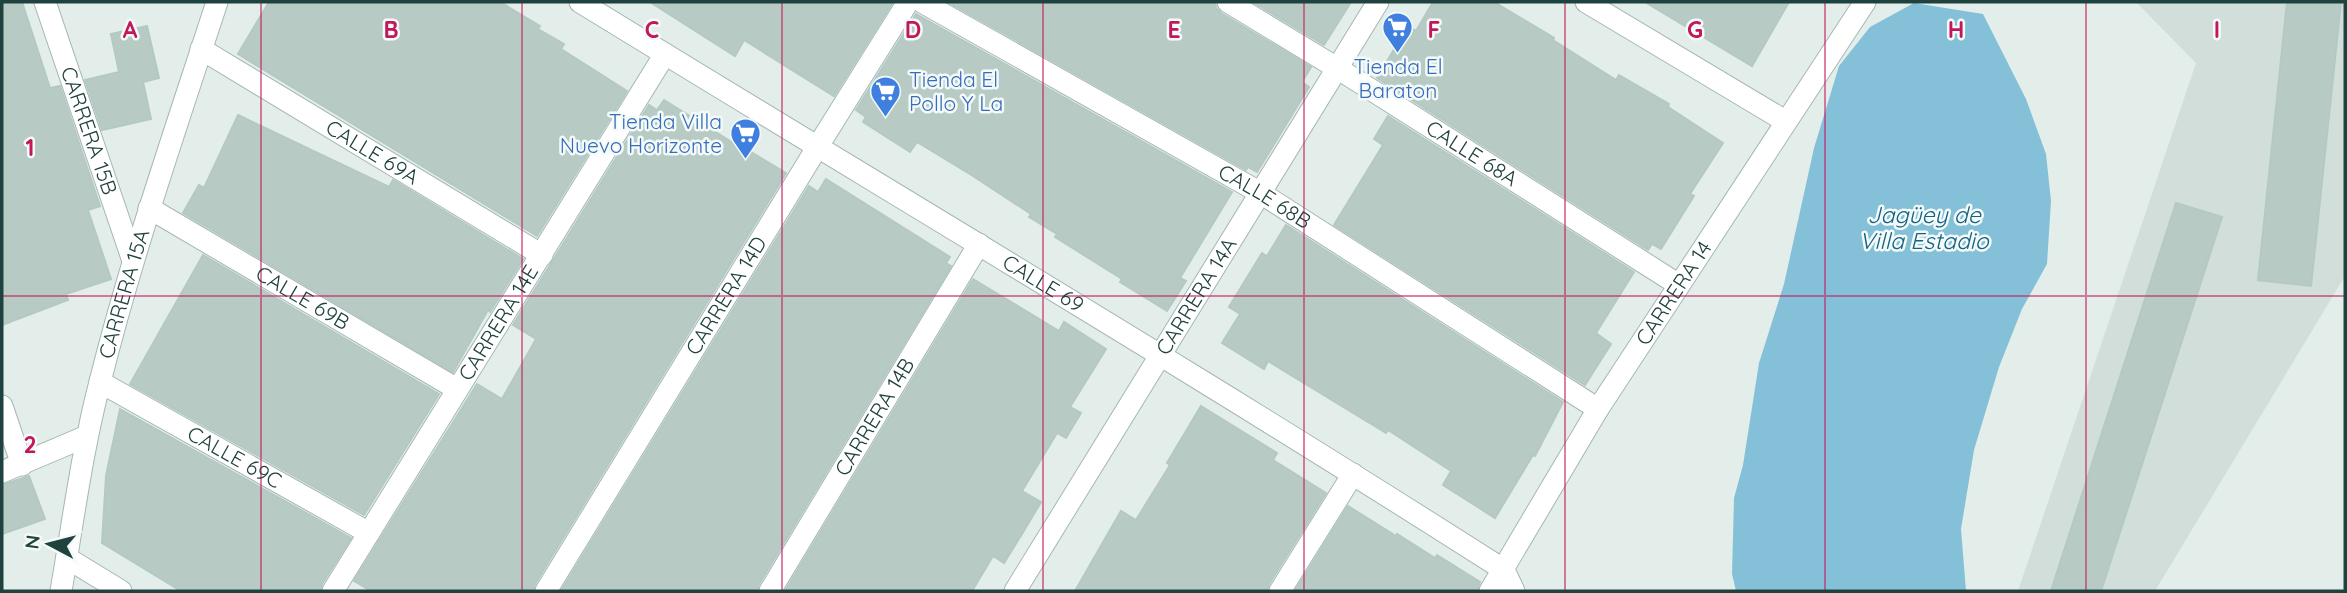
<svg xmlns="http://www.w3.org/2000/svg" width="2347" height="593" font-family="Quicksand,sans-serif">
<rect width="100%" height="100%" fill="#e3eeeb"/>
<!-- built -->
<polygon fill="#d1deda" points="2136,2 2345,2 2345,276 2155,591 2018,591 2196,63"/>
<!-- water -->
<polygon fill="#85c0d9" points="1914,3 1983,14 2026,99 2046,154 2051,201 2047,264 2022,309 1999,367 1974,450 1961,529 1966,591 1736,591 1732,574 1734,498 1743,465 1759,363 1784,284 1814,148 1839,66 1870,27"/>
<!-- building -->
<g fill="#b8cac4" stroke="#b4c9c3" stroke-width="2">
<polygon points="2,2 22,2 50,88 60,86 100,206 88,210 111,279 66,294 68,300 2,325"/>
<polygon points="269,2 500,2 540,26 538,29 564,44 561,49 627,91 537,236 238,54"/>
<polygon points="650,2 893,2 834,96 744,40 735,56"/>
<polygon points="948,2 1215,2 1216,8 1221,13 1311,67 1302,82 1309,87 1257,172 1248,167 1246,170"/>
<polygon points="1253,2 1351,2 1324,45"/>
<polygon points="1433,2 1494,2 1554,38 1553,40 1616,80 1619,75 1669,104 1668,107 1723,143 1690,194 1694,196 1661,249 1652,244 1648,250 1377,78 1408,26 1416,31"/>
<polygon points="1645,2 1789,2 1752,66"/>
<polygon points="2287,2 2341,2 2311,286 2258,280"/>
<polygon points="916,14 1232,192 1180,278 1186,281 1167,311 1120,282 1122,279 1055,237 1057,234 1029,217 1031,214 973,176 917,142 910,152 863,122 866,117 856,110"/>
<polygon points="147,26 159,78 143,82 151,119 102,130 85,80 119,72 111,34"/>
<polygon points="664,100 735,144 736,143 786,173 535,584 533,591 371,591 354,581 477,384 502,399 536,339 513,325 649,105 657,110"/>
<polygon points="238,115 389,187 393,180 523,259 490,312 488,310 453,372 183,213 199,185 204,188"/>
<polygon points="1388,116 1634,272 1596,333 1611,344 1585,385 1334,225 1383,145 1374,139"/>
<polygon points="826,179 950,257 946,263 951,266 759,584 757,591 561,591 809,186 818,192"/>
<polygon points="2176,203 2222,217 2101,591 2051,591"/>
<polygon points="1286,225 1563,402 1535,456 1533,455 1495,518 1443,485 1451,471 1388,430 1386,433 1268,361 1264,369 1222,343 1240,314 1229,307 1262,253 1267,256"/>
<polygon points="203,255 439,394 364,515 130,384"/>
<polygon points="973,279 1059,331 1064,322 1106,349 1070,407 1081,413 1066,438 1057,433 1022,491 1041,502 1022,534 1004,563 993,556 972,591 785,591"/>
<polygon points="1201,406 1277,453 1273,460 1326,493 1269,584 1267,591 1075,591 1121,511 1136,520 1170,465 1167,463"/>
<polygon points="120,409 351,538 322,584 320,591 181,591 102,543 106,476"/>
<polygon points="29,476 45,519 2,534 2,485"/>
<polygon points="1348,506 1396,536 1397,534 1435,558 1437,555 1480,582 1477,591 1295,591"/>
</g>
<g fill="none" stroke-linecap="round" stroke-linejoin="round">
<defs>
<g id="minor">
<path id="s1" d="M45,2L133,261"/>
<path id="s2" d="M580,2C888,191 1199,375 1504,570"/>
<path id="s3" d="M922,2L1259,192L1598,409"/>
<path id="s4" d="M1228,2L1337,68L1679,285"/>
<polyline points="1586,2 1785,121"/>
<path id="s5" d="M201,49L542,255"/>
<path id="s6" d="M149,208L457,389"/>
<path id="s7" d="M100,382L369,533"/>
<polyline points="2,406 22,465"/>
<polyline points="2,472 87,436"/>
<polyline points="67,558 121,591"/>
<polyline points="1504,570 1514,591"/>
<path id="s8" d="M61,591C73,522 82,451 100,382C132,254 176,128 217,2"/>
<path id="s9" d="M333,591L665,54"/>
<path id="s10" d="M546,591L818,146L908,2"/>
<path id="s11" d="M770,591L979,244"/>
<path id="s12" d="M1015,591L1378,2"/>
<polyline points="1280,591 1353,474"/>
<path id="s13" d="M1490,591L1598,409L1865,2"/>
</g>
</defs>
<!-- minor casing -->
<use href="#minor" stroke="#a5b7b4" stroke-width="23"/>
<!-- minor -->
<use href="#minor" stroke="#fff" stroke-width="21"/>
</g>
<!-- grid -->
<path fill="none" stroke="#c2185b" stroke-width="2" stroke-opacity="0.55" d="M261,2V591M522,2V591M782,2V591M1043,2V591M1304,2V591M1565,2V591M1825,2V591M2086,2V591M2,296H2345"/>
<!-- icons -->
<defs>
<symbol id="supermarket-pin" viewBox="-11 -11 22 30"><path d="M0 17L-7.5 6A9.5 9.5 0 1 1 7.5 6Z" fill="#3f7fe0" stroke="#f4faf8"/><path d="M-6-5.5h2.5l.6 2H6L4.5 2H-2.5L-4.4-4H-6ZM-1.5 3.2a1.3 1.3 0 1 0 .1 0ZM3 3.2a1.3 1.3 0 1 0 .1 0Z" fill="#fff"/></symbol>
</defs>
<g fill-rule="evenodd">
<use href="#supermarket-pin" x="1380" y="10" width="35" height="47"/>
<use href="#supermarket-pin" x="868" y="74" width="35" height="47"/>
<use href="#supermarket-pin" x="728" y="116" width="35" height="47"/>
</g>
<g text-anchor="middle" stroke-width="5" stroke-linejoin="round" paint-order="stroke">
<!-- shop labels -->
<g font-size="21" fill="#366cbe" stroke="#f4faf8">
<text x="1398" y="74">Tienda El<tspan x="1398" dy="24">Baraton</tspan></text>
<text x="909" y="87" text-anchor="start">Tienda El<tspan x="909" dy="24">Pollo Y La</tspan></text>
<text x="722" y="129" text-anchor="end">Tienda Villa<tspan x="722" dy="24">Nuevo Horizonte</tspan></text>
</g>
<!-- street labels -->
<g font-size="21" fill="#20423e" stroke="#f4faf8">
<text dy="7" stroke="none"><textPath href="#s1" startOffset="136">CARRERA 15B</textPath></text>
<text dy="7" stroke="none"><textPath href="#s5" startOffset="200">CALLE 69A</textPath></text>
<text dy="7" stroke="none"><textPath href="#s4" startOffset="287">CALLE 68A</textPath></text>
<text dy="7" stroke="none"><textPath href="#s3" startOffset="394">CALLE 68B</textPath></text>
<text dy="7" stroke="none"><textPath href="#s2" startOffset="542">CALLE 69</textPath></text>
<text dy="7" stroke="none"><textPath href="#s8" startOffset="304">CARRERA 15A</textPath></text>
<text dy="7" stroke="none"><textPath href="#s13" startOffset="350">CARRERA 14</textPath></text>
<text dy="7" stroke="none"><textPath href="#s10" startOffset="346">CARRERA 14D</textPath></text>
<text dy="7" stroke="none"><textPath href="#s12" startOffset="346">CARRERA 14A</textPath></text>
<text dy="7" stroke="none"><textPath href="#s6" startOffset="178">CALLE 69B</textPath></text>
<text dy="7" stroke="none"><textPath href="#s9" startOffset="315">CARRERA 14E</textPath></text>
<text dy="7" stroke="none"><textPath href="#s11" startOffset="203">CARRERA 14B</textPath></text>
<text dy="7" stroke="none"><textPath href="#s7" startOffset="154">CALLE 69C</textPath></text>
</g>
<!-- water labels -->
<g font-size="23" font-style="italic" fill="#136285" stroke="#f4faf8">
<text x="1924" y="223">Jagüey de<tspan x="1924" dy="26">Villa Estadio</tspan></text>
</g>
</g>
<g font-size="23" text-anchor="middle" font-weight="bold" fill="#c2185b" stroke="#f4faf8" stroke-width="5" stroke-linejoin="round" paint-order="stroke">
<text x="130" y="38">A</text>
<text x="391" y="38">B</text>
<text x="652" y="38">C</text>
<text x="913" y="38">D</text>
<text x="1174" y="38">E</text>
<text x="1434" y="38">F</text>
<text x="1695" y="38">G</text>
<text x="1956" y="38">H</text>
<text x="2217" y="38">I</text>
<text x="30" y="156">1</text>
<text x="30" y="453">2</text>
</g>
<!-- border -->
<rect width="2347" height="593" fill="none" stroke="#20423e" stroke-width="7"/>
<!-- north arrow -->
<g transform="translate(49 544) rotate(277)" stroke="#f4faf8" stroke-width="5" paint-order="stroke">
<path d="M0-5L12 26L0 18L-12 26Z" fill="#20423e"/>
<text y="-10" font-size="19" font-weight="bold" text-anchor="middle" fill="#20423e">N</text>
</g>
</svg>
